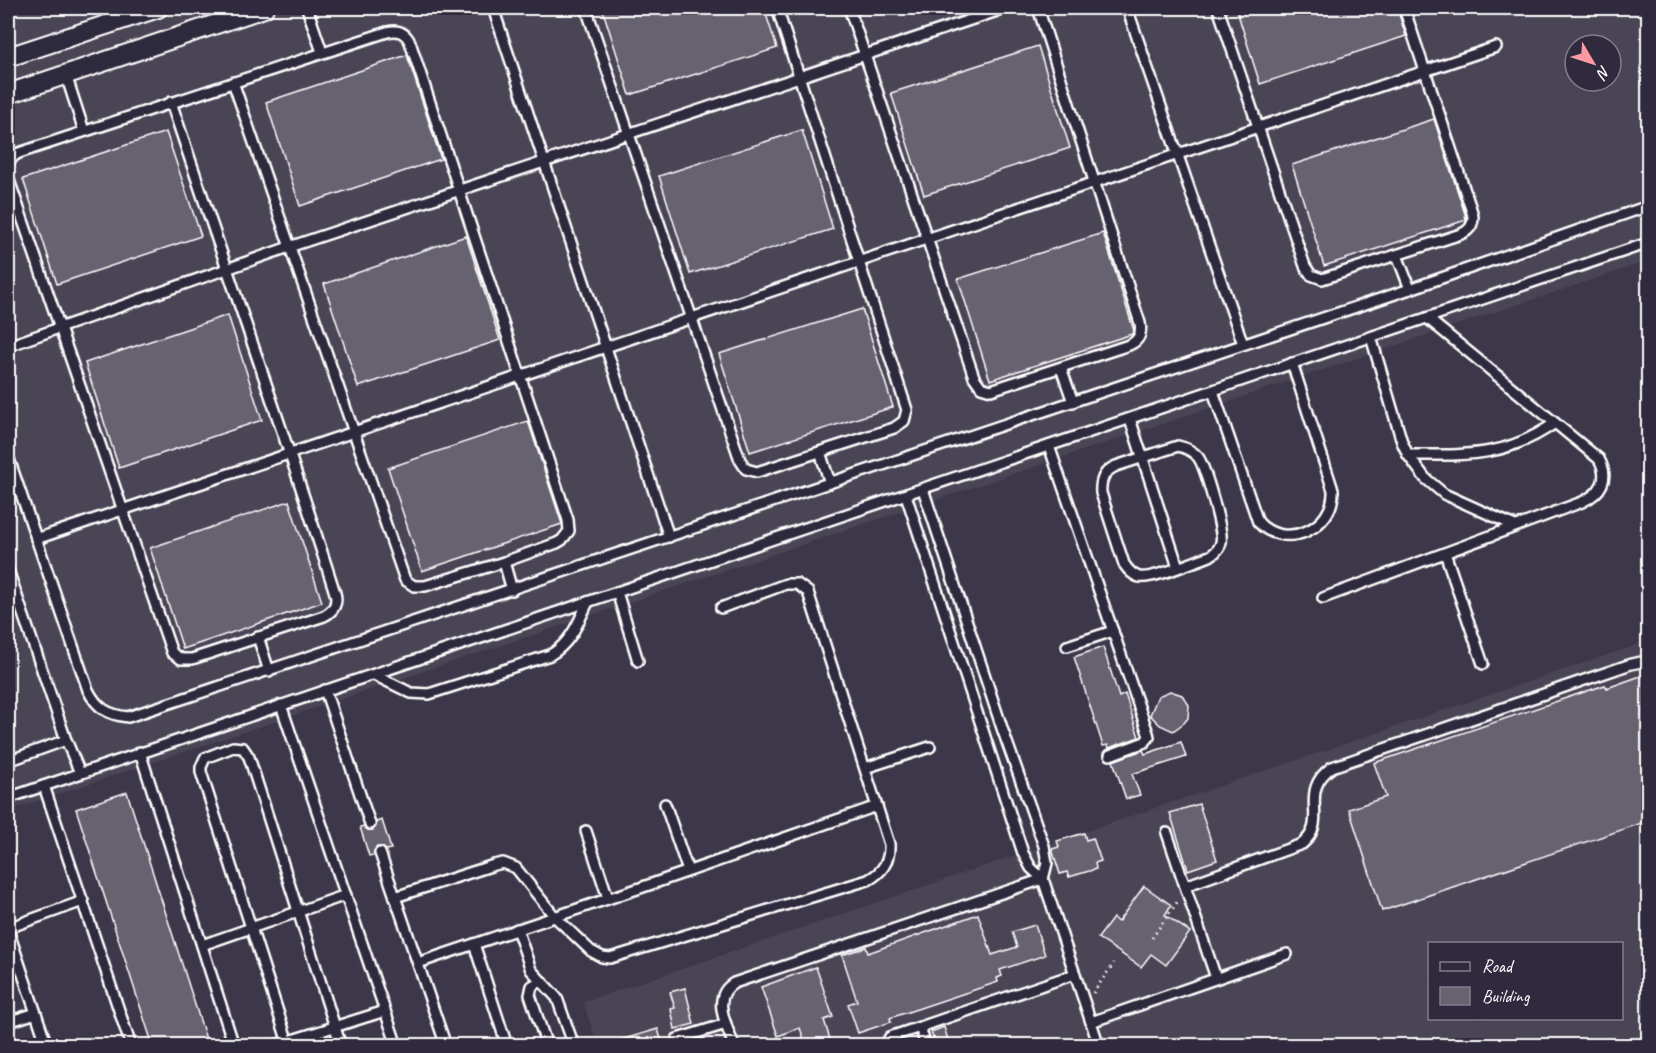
<svg xmlns="http://www.w3.org/2000/svg" width="1656" height="1053" font-family="Caveat,sans-serif">
<rect width="100%" height="100%" fill="#3c3749"/>
<filter id="ink" filterUnits="userSpaceOnUse"><feTurbulence type="fractalNoise" baseFrequency=".0167" numOctaves="2"/><feDisplacementMap in="SourceGraphic" scale="12" xChannelSelector="R" yChannelSelector="G"/><feConvolveMatrix kernelMatrix="1 2 1 2 8 2 1 2 1" color-interpolation-filters="sRGB"/></filter>
<g filter="url(#ink)">
<!-- built -->
<g fill="#494455" fill-rule="evenodd">
<path d="M8,8H1648V261L8,811ZM1575,45H1611V81H1575Z"/>
<path d="M1648,641V1045L598,1046L583,1002ZM1430,944H1622V1018H1430Z"/>
</g>
<!-- building -->
<g fill="#666270" stroke="#fff" stroke-width="1.5">
<polygon points="602,8 764,8 777,48 630,95"/>
<polygon points="1236,8 1397,8 1406,36 1260,84"/>
<polygon points="1038,46 1070,148 924,195 891,93"/>
<polygon points="407,55 441,159 300,206 266,102"/>
<polygon points="1434,119 1465,214 1466,220 1324,266 1292,165"/>
<polygon points="802,130 833,229 690,274 659,176"/>
<polygon points="166,132 201,236 57,284 23,179"/>
<polygon points="1103,233 1134,331 1132,334 990,380 958,279"/>
<polygon points="466,236 500,340 358,387 324,284"/>
<polygon points="862,309 893,407 750,452 719,354"/>
<polygon points="228,315 262,420 119,468 85,363"/>
<polygon points="528,421 562,524 422,571 388,468"/>
<polygon points="289,501 322,602 183,649 150,548"/>
<polygon points="1103,647 1119,697 1125,694 1139,737 1109,748 1108,745 1103,746 1074,657"/>
<polygon points="1646,674 1648,682 1648,821 1382,911 1349,809 1386,797 1374,763 1605,685 1607,688"/>
<polygon points="1170,691 1182,695 1189,705 1188,718 1184,723 1173,731 1160,725 1150,715 1158,696"/>
<polygon points="1181,742 1186,757 1132,774 1140,795 1126,799 1113,761 1143,750 1145,754"/>
<polygon points="127,792 206,1039 185,1046 153,1046 76,809"/>
<polygon points="1199,804 1217,860 1188,870 1170,813"/>
<polygon points="382,820 391,849 386,850 382,847 377,847 374,851 374,855 369,856 360,827 364,826 368,830 373,830 376,826 376,822"/>
<polygon points="1084,833 1086,840 1093,838 1101,861 1095,863 1096,869 1069,877 1067,872 1060,874 1052,849 1059,847 1057,841"/>
<polygon points="1144,886 1171,905 1165,915 1190,932 1166,965 1151,954 1141,967 1098,938 1113,918 1118,922"/>
<polygon points="978,914 992,955 1017,947 1012,932 1035,925 1045,955 1000,970 1002,976 997,978 998,982 890,1018 891,1022 858,1033 848,1004 857,1001 842,955 866,947 868,953"/>
<polygon points="816,967 833,1017 824,1020 832,1046 806,1046 800,1028 778,1036 761,987"/>
<polygon points="685,988 694,1024 675,1029 671,1009 675,1008 670,992"/>
<polygon points="944,1027 950,1046 936,1046 931,1032"/>
<polygon points="658,1029 663,1046 615,1046 614,1042"/>
</g>
<g fill="none" stroke-linecap="round" stroke-linejoin="round">
<defs>
<g id="lane">
<polyline points="307,8 322,52"/>
<polyline points="493,8 669,537"/>
<polyline points="586,8 740,460 746,469 757,472 894,428 904,421 907,410 777,8"/>
<path d="M849,8L974,377L981,387L991,390L1129,345C1139,341 1142,333 1140,323L1038,8"/>
<polyline points="1127,8 1243,344"/>
<path d="M1218,8L1305,266L1311,275L1322,279L1461,234C1471,230 1475,222 1472,212L1404,8"/>
<polyline points="66,75 84,131"/>
<path d="M8,163L14,156L19,153L387,32C398,29 405,32 410,42L568,520L569,531L562,540L557,543L504,562L425,586H414L405,580L233,82"/>
<path d="M8,177L172,653L181,659H192L324,616C334,611 338,603 335,593C283,428 225,266 171,102"/>
<polyline points="1397,255 1410,289"/>
<polyline points="1371,337 1402,442 1408,455 1425,478 1444,494 1515,526"/>
<polyline points="8,346 289,247 1006,8"/>
<polyline points="1061,368 1073,402"/>
<path d="M1213,391L1258,522C1284,551 1335,529 1333,490L1292,363"/>
<polyline points="1130,419 1178,567"/>
<polyline points="1049,446 1148,733 1149,737 1145,742 1110,755"/>
<path d="M1178,446C1187,448 1193,451 1198,457C1205,466 1224,533 1221,542C1220,549 1215,553 1210,556C1195,561 1152,580 1139,577C1132,575 1128,570 1124,564L1101,493C1100,480 1104,471 1116,466Z"/>
<polyline points="820,452 830,483"/>
<path d="M1408,455C1466,455 1505,458 1555,423"/>
<path d="M8,456L88,690C97,708 108,715 128,717L1410,289L1648,206"/>
<polyline points="923,489 1003,731 1044,846 1047,863 1043,879 1099,1046"/>
<polyline points="906,495 1023,853 1031,868 1043,879"/>
<polyline points="36,539 1496,47"/>
<polyline points="1445,553 1483,664"/>
<polyline points="504,562 512,590"/>
<polyline points="8,570 66,740 80,773"/>
<polyline points="617,592 638,661"/>
<path d="M1323,598L1582,502C1601,493 1610,479 1599,459L1427,318"/>
<polyline points="258,637 269,671"/>
<polyline points="1067,646 1113,631"/>
<path d="M374,675L411,693L429,694L550,655C571,643 578,623 588,602"/>
<polyline points="325,690 370,824"/>
<polyline points="281,705 397,1046"/>
<polyline points="140,752 234,1046"/>
<polyline points="8,761 66,740"/>
<polyline points="865,768 930,747"/>
<polyline points="44,786 131,1046"/>
<polyline points="8,798 1648,243"/>
<polyline points="665,804 688,871"/>
<polyline points="586,831 608,898"/>
<polyline points="1167,833 1216,978"/>
<polyline points="380,853 446,1046"/>
<path d="M1185,886L1302,844C1331,820 1296,793 1332,767L1631,664L1641,662L1648,663"/>
<path d="M395,897L494,865L503,863L516,868L555,917L591,951L602,957L610,958L868,880C883,872 890,861 889,844L808,592L797,584H786L721,608"/>
<polyline points="8,928 83,901"/>
<polyline points="517,929 531,970 557,998 574,1046"/>
<polyline points="8,930 47,1046"/>
<polyline points="474,944 507,1046"/>
<polyline points="202,945 346,895"/>
<polyline points="418,963 643,887 877,806"/>
<polyline points="541,981 532,986 530,995 547,1046"/>
<polyline points="8,1022 36,1013"/>
<polyline points="1091,1022 1287,954"/>
<polyline points="920,1027 1075,974"/>
<polyline points="677,1039 726,1024"/>
<polyline points="273,1046 385,1011"/>
<polyline points="289,1046 201,772 201,767 205,758 233,747 243,748 249,757 341,1046"/>
<path d="M734,1046C727,1026 710,997 734,983L1043,879"/>
<polyline points="885,1046 890,1037 920,1027 926,1046"/>
</g>
<g id="street">
<polyline points="8,57 158,8"/>
<polyline points="8,94 264,8"/>
</g>
</defs>
<!-- lane casing -->
<use href="#lane" stroke="#fff" stroke-width="14"/>
<!-- street casing -->
<use href="#street" stroke="#fff" stroke-width="22"/>
<!-- path -->
<g stroke="#fff" stroke-width="3" stroke-dasharray="1.5 4.5" stroke-linecap="butt">
<polyline points="1152,938 1178,901"/>
<polyline points="1093,993 1114,963"/>
</g>
<!-- lane -->
<use href="#lane" stroke="#2f2a3d" stroke-width="9"/>
<!-- street -->
<use href="#street" stroke="#2f2a3d" stroke-width="18"/>
</g>
</g>
<!-- margin -->
<rect width="1656" height="1053" fill="none" stroke="#2f2a3d" stroke-width="30"/>
<rect x="15" y="15" width="1626" height="1023" fill="none" stroke="#fff" stroke-width="2" filter="url(#ink)"/>
<!-- legend -->
<rect x="1428" y="942" width="195" height="78" fill="#2f2a3d" stroke="#827f8b" stroke-width="1.5"/>
<rect x="1440" y="962" width="30" height="9" fill="#2f2a3d" stroke="#827f8b" stroke-width="1.5"/>
<text x="1482" y="972" font-size="18" fill="#ffffff">Road</text>
<rect x="1440" y="987" width="30" height="18" fill="#666270" stroke="#827f8b" stroke-width="1.5"/>
<text x="1482" y="1002" font-size="18" fill="#ffffff">Building</text>
<!-- north arrow -->
<g transform="translate(1593 63) rotate(129)"><circle r="28" fill="#2f2a3d" stroke="#827f8b" stroke-width="1.5"/>
<path d="M0-4.5L10 22L0 15L-10 22Z" fill="#ff9aa2"/>
<text y="-9" font-size="16" font-weight="bold" text-anchor="middle" fill="#ffffff">N</text>
</g>
</svg>
